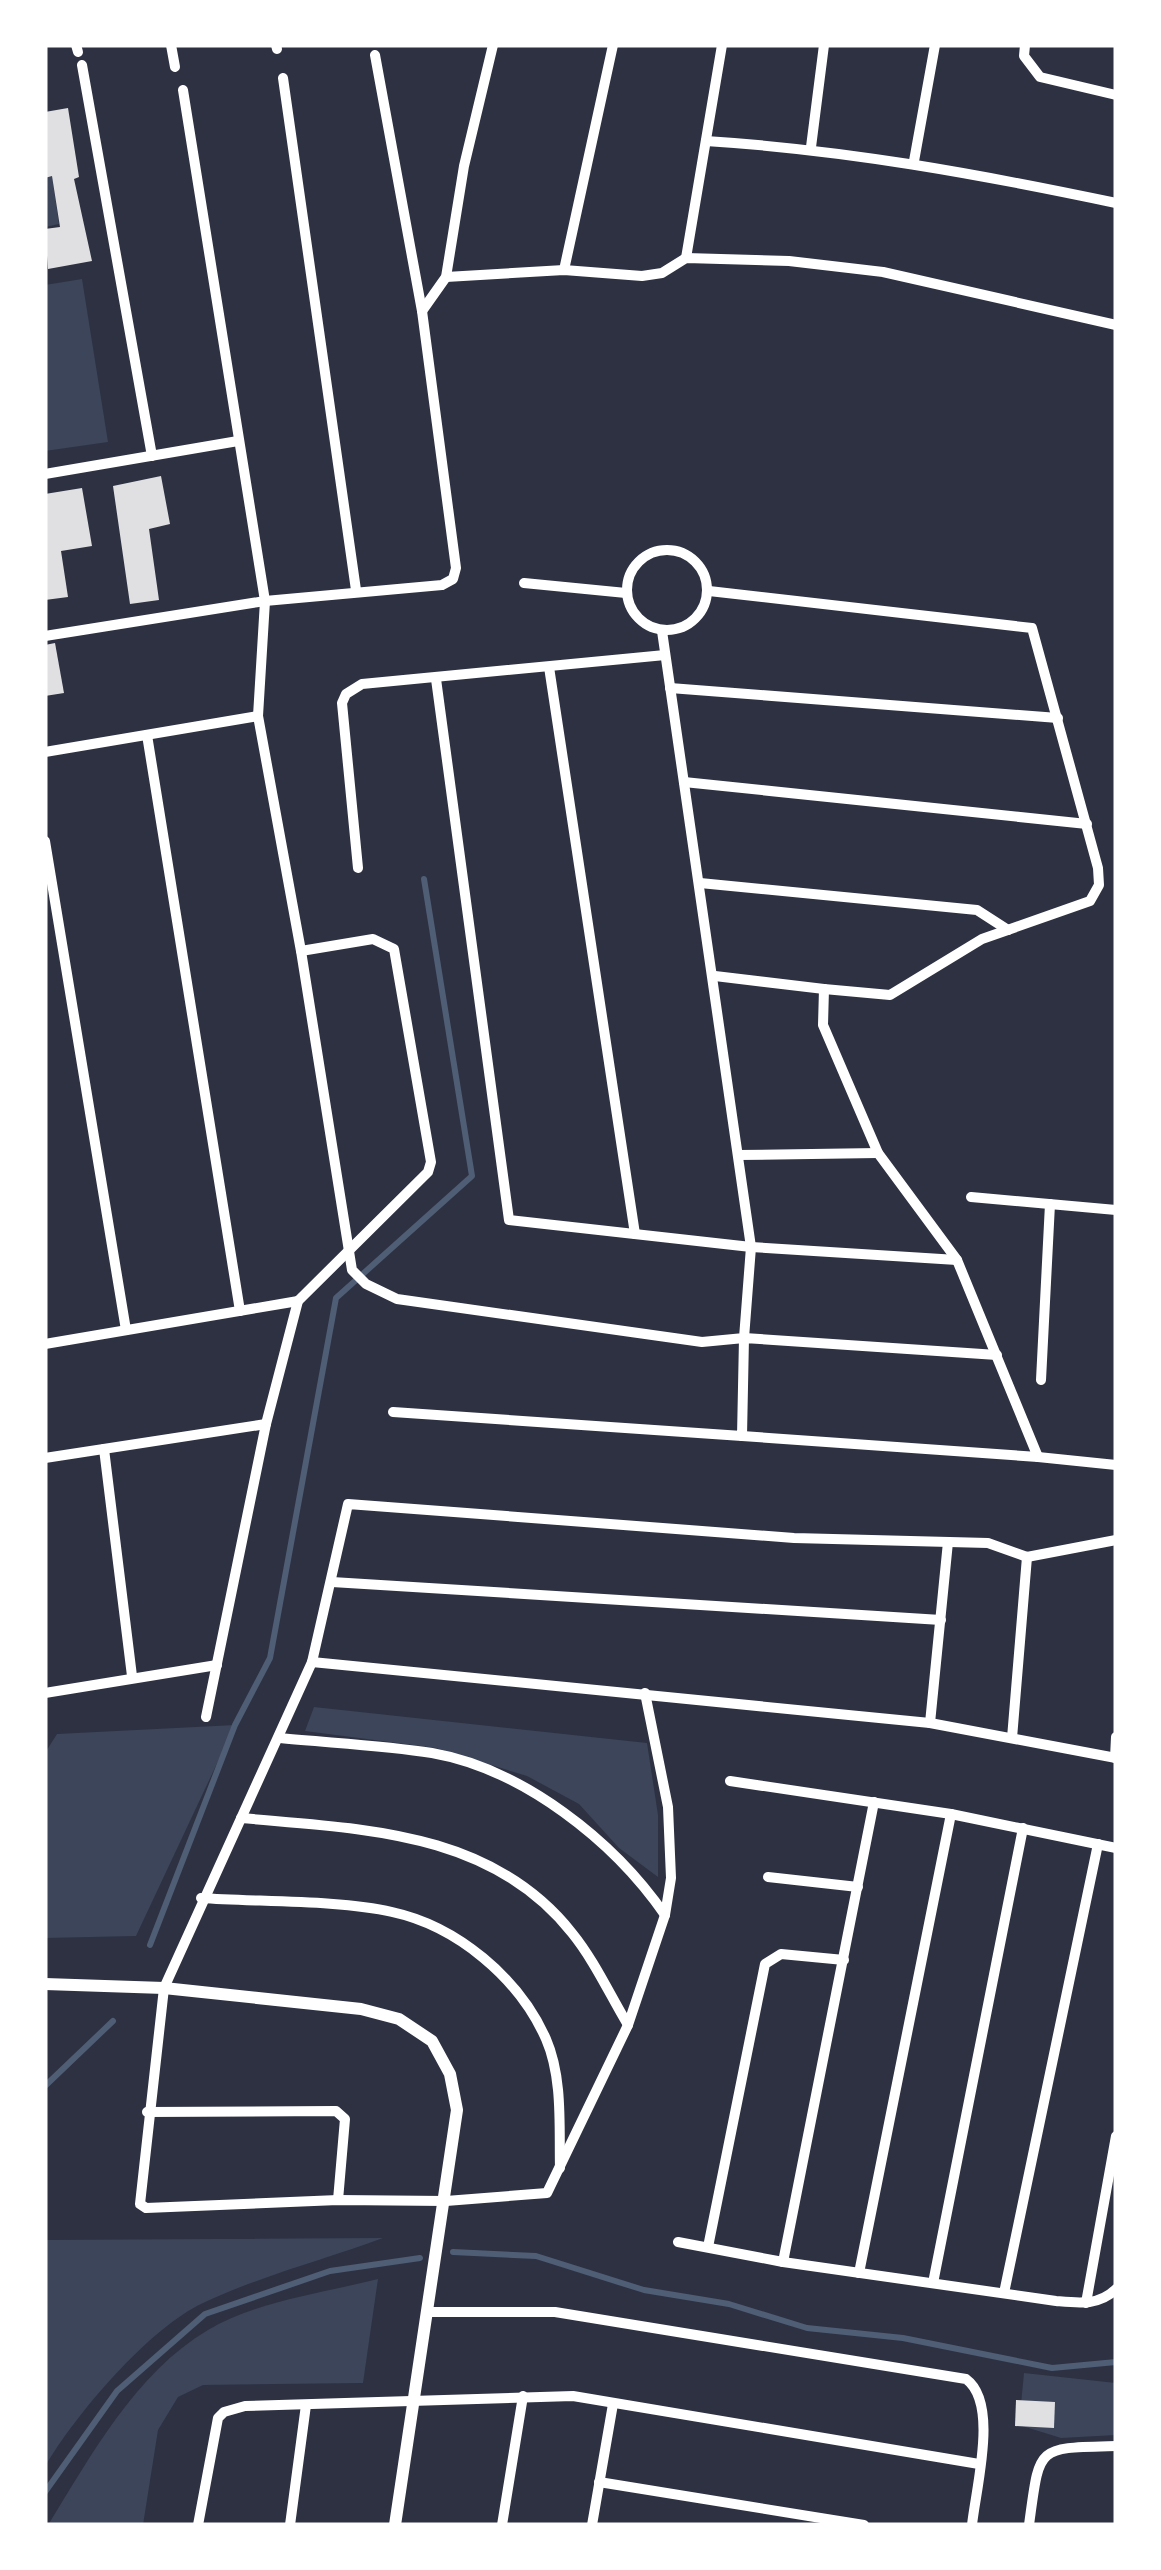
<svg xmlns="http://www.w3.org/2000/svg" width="1161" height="2570" font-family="Signika,sans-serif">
<rect width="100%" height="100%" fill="#2d3142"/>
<!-- green -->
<g fill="#3c4559">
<polygon points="52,176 59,224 45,227 45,178"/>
<polygon points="82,279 108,442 45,451 45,285"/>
<polygon points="314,1707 647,1743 658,1815 658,1877 619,1848 579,1804 527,1776 436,1748 305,1731"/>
<polygon points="235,1725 136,1936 45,1938 45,1753 57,1734"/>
<path d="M383,2238C324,2260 260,2276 203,2303C149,2328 74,2416 45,2467V2240Z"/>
<path d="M378,2279L363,2383L203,2385L178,2397L158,2430L143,2525H48C91,2456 135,2373 208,2330C256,2301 324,2293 378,2279Z"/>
<polygon points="1024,2373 1116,2383 1116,2435 1061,2438 1019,2425"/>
</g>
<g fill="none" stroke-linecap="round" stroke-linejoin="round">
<!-- stream -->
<g stroke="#4f5d75" stroke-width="6">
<polyline points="150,1945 235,1725 270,1658 336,1298 472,1176 424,879"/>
<polyline points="45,2086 113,2021"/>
<polyline points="453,2252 536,2256 644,2290 729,2304 807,2328 903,2338 1052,2368 1116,2362"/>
<polyline points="45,2492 117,2391 205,2314 330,2271 420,2258"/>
</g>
</g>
<!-- building -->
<g fill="#e0e0e3">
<polygon points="68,108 79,177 74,179 92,261 48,269 45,229 60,227 52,176 45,178 45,112"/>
<polygon points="161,476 170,524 149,529 159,600 130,604 113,486"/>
<polygon points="82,488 92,546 61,551 68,597 45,600 45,494"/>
<polygon points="55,643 64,693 45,696 45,645"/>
<polygon points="1016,2400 1055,2402 1054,2428 1015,2426"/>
</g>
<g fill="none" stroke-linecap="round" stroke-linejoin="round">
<!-- minor -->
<g stroke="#fff" stroke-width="10">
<polyline points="76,45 78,52"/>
<polyline points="171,45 175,67"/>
<polyline points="276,45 277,49"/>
<polyline points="1025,45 1024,56 1040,77 1116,95"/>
<polyline points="82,65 152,456"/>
<polyline points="283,78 356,590"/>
<polyline points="183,90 265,601 258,716 301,951 352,1270 366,1284 397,1299 702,1342 744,1338 751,1247 662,631"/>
<path d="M706,141C847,150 978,174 1116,203"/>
<polyline points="811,147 824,45"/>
<polyline points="914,161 935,45"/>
<polyline points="686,258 722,45"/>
<polyline points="564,270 613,45"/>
<polyline points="446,277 564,270 642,276 662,273 686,258 789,261 883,272 1116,325"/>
<polyline points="422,311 446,277 464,166 493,45"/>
<polyline points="45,474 238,441"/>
<circle cx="667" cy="590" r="40"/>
<polyline points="524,583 626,593"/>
<polyline points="709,591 1032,628 1098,868 1099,885 1090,901 982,939 890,995 824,989 823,1025 878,1153 957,1260 1038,1457 742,1436"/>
<polyline points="45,636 265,601 442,585 453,579 456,568 422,311 375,55"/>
<polyline points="549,667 635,1234"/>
<polyline points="436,679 509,1220 751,1247 957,1260"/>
<polyline points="670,688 1058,718"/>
<polyline points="147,735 240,1311"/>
<polyline points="45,752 258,716"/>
<polyline points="684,782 1087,824"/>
<polyline points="45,841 126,1330"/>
<polyline points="358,868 342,703 346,694 362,684 665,655"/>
<polyline points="700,883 977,910 1008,930"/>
<polyline points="715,976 824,989"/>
<polyline points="738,1155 878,1153"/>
<polyline points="971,1197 1116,1210"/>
<polyline points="45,1344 298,1301"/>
<polyline points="1041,1380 1050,1204"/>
<polyline points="393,1412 742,1436 744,1338 997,1355"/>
<polyline points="104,1449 132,1676"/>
<polyline points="1038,1457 1116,1465"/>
<polyline points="45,1458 266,1424"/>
<polyline points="332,1582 941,1620"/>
<polyline points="312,1662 930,1723 1116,1758"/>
<polyline points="45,1693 217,1665"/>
<polyline points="645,1693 668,1807 671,1878 665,1915 628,2025 547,2193 446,2201 338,2200 146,2208 140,2204 164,1988 312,1662 348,1504 794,1538 988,1543 1027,1557 1116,1540"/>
<polyline points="206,1717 266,1424 298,1301 428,1172 431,1162 394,949 373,939 301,951"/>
<polyline points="930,1723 948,1542"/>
<path d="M280,1738C330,1743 382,1745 432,1753C523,1769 614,1841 665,1915"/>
<polyline points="1012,1738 1027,1557"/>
<polyline points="1115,1758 1116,1737"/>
<polyline points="730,1781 951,1814 1116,1848"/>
<path d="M241,1818C360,1829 491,1830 572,1933C594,1960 610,1995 628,2025"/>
<polyline points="768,1877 858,1887"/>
<path d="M201,1898C257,1902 340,1900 392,1912C457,1926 519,1978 546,2039C563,2078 559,2127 560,2168"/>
<polyline points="147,2112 336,2111 345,2119 338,2200"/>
<path d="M678,2242L783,2262L1056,2301C1078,2303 1099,2306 1116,2289"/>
<polyline points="708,2247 765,1964 781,1954 844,1960"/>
<polyline points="783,2262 874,1802"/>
<polyline points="859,2273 951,1814"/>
<polyline points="933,2283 1023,1828"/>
<polyline points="1004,2293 1098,1844"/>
<polyline points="1086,2303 1116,2136"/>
<path d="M429,2312H555L966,2379C999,2403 976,2487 972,2525"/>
<polyline points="599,2482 864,2525"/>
<polyline points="198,2525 218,2418 224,2412 245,2406 573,2396 979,2464"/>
<polyline points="290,2525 306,2405"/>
<polyline points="502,2525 523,2396"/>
<polyline points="592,2525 613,2404"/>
<path d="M1029,2525C1040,2445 1035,2448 1116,2446"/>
</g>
<!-- tertiary -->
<polyline stroke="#fff" stroke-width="12" points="45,1984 164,1988 361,2009 399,2019 432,2041 450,2074 457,2110 395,2525"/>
</g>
<!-- border -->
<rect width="1161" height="2570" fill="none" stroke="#ffffff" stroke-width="95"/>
</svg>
